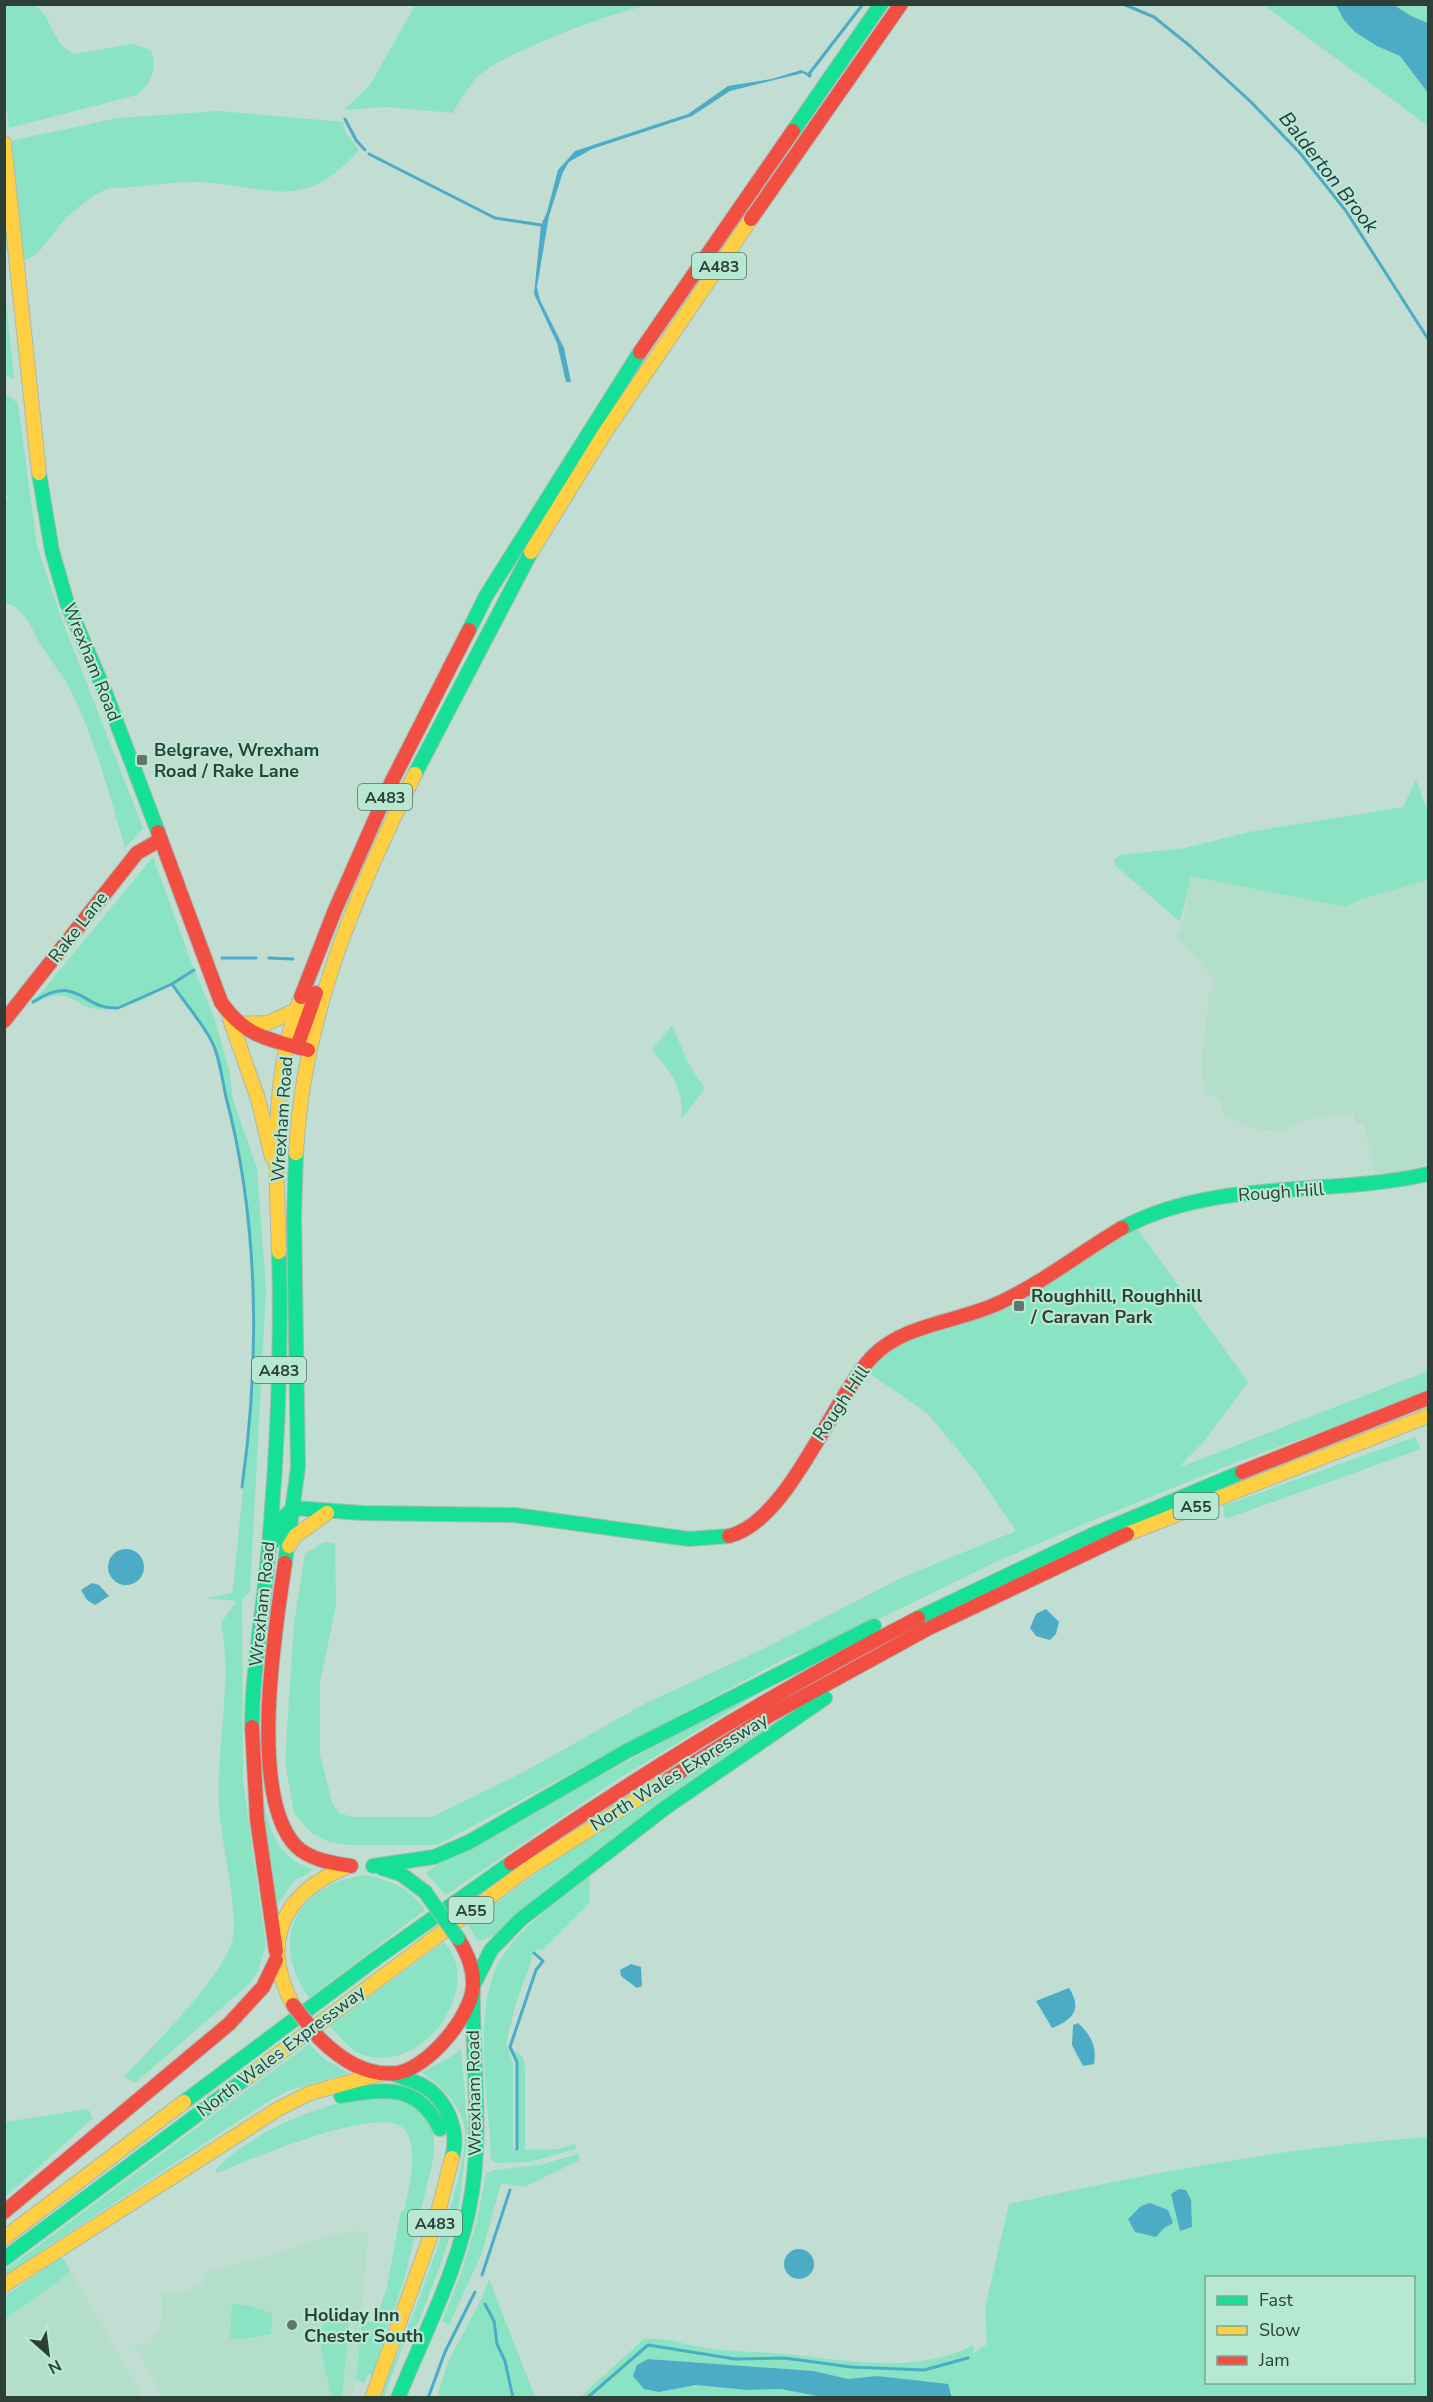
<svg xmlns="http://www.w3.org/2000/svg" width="1433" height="2402" font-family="'Nunito Sans',sans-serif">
<rect width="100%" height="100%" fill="#c2ddd2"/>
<!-- built -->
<g fill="#b2decb">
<polygon points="1191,876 1346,907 1361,899 1428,880 1428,1163 1376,1179 1364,1124 1357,1125 1353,1113 1300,1121 1285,1131 1254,1129 1225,1116 1220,1100 1206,1091 1201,1070 1209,995 1216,981 1176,936 1182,927"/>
<polygon points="355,2231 368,2232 356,2380 351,2397 163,2397 133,2344 148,2345 161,2327 161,2291 184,2293 202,2284 209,2271 263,2258 336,2234"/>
<polygon points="71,2272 143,2397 5,2397 4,2319"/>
</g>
<!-- green -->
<g fill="#8ae3c3" fill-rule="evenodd">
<path d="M416,4H652V5C617,9 511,51 483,72C470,82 461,100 452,113L387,107L344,110L370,85Z"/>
<path d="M33,5C53,15 51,45 75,54L132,44L151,50C158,69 151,83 137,95L9,128L4,90L5,5Z"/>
<polygon points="1264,5 1336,5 1377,46 1400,56 1408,65 1428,93 1428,126"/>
<polygon points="1394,5 1428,5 1428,23 1411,16"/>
<path d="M219,111L343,122L346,133L359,150C301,215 270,185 197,182C169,181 136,188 114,188C99,187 64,218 56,230C45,243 41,255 24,260L10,141L118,118Z"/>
<polygon points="5,291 14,379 5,375"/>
<path d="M5,393L18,404L37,546L61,617L143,828L125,848C109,792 94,736 67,683C59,670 49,658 41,645C29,625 27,611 5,602V501L8,500L5,482Z"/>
<polygon points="1416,780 1428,812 1428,880 1361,899 1346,907 1191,876 1180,922 1116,866 1114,859 1121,855 1185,848 1249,832 1403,807"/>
<path d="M153,857L194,970C166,988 126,1016 91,1008C85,1007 79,1002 74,1000C58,991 47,997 31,1005Z"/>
<path d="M195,971L214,1017L229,1069L233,1100L257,1168L266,1290L250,1591L242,1600L243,1781L266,1946L258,1971L249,1984L135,2083L124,2077C152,2046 222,1979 232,1941C240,1913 220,1839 219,1805C216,1746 233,1680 221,1623L237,1601L206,1598L232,1593L234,1580L247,1449L253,1347L250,1260L241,1160L212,1041L172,986Z"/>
<path d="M672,1025L688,1063L705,1089L681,1119C684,1088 672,1073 652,1050Z"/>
<polygon points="1136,1227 1248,1382 1205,1440 1178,1468 1428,1371 1428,1394 1242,1460 1096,1519 998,1561 813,1651 792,1655 437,1845 348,1845 329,1842 310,1832 294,1813 285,1762 294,1623 305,1554 324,1542 335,1544 336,1605 320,1683 320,1754 332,1803 340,1814 354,1817 432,1817 522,1773 646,1703 757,1652 903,1577 1016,1531 974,1469 927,1413 869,1373 890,1350"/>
<polygon points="1415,1437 1421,1449 1225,1519 1223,1506"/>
<polygon points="799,1669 618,1779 446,1895 426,1873 447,1858"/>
<polygon points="787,1714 491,1937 478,1941 467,1924 560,1856"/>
<path d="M261,1790C267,1816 271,1845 295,1861C300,1865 307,1866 313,1870L294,1881L277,1905Z"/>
<path d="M365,1875C391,1880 410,1888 425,1910L309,1998C268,1939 296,1885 365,1875Z"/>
<path d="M590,1876L589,1903L541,1951L538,1949L531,1957L532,1959L516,2003L506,2044L513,2063V2148H517V2062L510,2047L523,2057L525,2067V2150L558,2149L575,2144L576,2149L529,2162L496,2163L491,2159C489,2100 471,2013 500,1960C517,1929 563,1898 590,1876Z"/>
<path d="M444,1942C488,1990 416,2082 357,2052C347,2047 338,2034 330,2026Z"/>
<polygon points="309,2044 324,2059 349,2073 290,2090 272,2099 5,2275 4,2271"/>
<path d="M461,2049L468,2132L459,2204L444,2255L419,2321L403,2345L384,2397L380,2398C400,2345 474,2173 464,2125C458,2101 441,2086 422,2073C436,2063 449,2060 461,2049Z"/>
<path d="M354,2099L411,2100L434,2125V2156L405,2277L372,2375L368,2374L365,2383L356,2380L362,2321L375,2322L387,2287L401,2211H404C408,2188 420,2152 405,2130C383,2101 247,2161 217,2173L215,2170C251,2133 305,2111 354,2099Z"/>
<polygon points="88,2109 93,2118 5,2197 5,2122"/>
<path d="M1428,2137V2397H952V2392L877,2376L848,2379L814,2371L648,2359L659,2392L696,2385H712L748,2390L781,2389L827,2397L579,2398L644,2339C665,2337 690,2346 711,2349C736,2352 760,2352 784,2354C844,2360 918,2375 974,2345L973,2354L987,2344L985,2308L1009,2204C1148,2173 1287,2147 1428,2137ZM1206,2278H1414V2382H1206Z"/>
<polygon points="578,2154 580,2160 524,2187 501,2183 482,2253 449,2325 442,2321 461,2274 469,2276 461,2273 477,2221 486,2173 495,2170 540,2165"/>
<polygon points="62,2257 71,2272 5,2319 5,2296"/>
<polygon points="489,2279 535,2397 437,2397 448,2362 481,2300"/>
<polygon points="232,2304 246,2305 272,2313 271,2334 244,2339 230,2338"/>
<path d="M337,2314L349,2319L342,2397H333L331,2393C327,2372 307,2321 337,2314Z"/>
</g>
<!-- water -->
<g fill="#4cacc5">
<polygon points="1336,5 1394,5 1411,16 1428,23 1428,93 1400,56 1377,46 1355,32 1344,20"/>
<polygon points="801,70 812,75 810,78 803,73 730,91 692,116 592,149 569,162 563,172 549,216 537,287 540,300 564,348 571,382 566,382 557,343 534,294 541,225 547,212 558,170 575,151 688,114 728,86 772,79"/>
<circle cx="126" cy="1567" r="18"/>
<polygon points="92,1583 99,1585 109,1596 95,1605 87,1600 81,1590"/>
<polygon points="1046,1609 1059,1622 1056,1634 1050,1640 1036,1636 1030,1628 1036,1614"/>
<polygon points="631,1964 641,1967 642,1986 637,1988 621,1976 620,1970"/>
<path d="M1069,1988C1083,2010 1072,2020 1052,2028L1036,2001Z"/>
<path d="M1078,2023C1091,2035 1097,2047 1094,2064L1083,2066L1072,2045L1073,2025Z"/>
<polygon points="1179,2189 1186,2190 1191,2200 1192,2227 1180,2231 1171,2194"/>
<polygon points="1150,2203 1168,2210 1173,2223 1164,2228 1156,2237 1135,2232 1128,2219 1141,2206"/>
<circle cx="799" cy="2264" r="15"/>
<polygon points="648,2359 814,2371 848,2379 877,2376 948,2384 952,2397 827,2398 781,2389 748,2390 696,2385 659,2392 644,2389 633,2376 637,2365"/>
</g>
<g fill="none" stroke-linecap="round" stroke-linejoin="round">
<!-- stream -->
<g stroke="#4cacc5" stroke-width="3">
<polyline points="1123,4 1154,17 1190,46 1251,102 1300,153 1346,211 1428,339"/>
<polyline points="809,74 863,4"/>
<polyline points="345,119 356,140 365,150"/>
<polyline points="369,154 495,218 541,225"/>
<polyline points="222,958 256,958"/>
<polyline points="269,958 293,959"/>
<path d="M172,984C184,1002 201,1021 211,1040C220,1056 222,1080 226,1097C259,1222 260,1359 242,1487"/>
<polyline points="4,998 5,999"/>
<path d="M33,1002C79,972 81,1010 118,1008L172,984L194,970"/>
<polyline points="517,2149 517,2062 510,2047 536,1970 543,1961 534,1953"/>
<polyline points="482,2275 510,2190"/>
<polyline points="485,2304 494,2321 497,2344 505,2361 513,2398"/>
<polyline points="428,2398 445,2352 475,2292"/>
<polyline points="587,2398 648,2345 735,2359 784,2358 851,2367 924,2370 968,2358"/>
</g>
<defs>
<g id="fast">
<polyline points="793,131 881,4"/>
<polyline points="39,473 52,551 67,603 105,692 158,832"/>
<polyline points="469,630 486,596 640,352"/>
<polyline points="415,774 531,552"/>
<path d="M1122,1228C1215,1178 1327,1197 1428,1174"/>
<polyline points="274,1541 279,1521 294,1508 362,1513 515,1515 689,1539 729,1536"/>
<polyline points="285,1563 298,1467 294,1216 296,1153"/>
<polyline points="918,1618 1092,1535 1242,1472"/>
<path d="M252,1727C252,1674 262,1620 267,1567C277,1463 282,1357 279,1252"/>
<polyline points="373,1866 434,1857 469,1842 627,1751 874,1626"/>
<polyline points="382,1868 401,1874 425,1892"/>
<polyline points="473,1986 491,1950 520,1920 665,1808 825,1698"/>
<path d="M391,2073C401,2077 413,2080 422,2085C447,2099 460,2131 452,2158"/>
<path d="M341,2096C385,2089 418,2083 440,2129"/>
<polyline points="184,2102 378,1957 511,1863"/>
<polyline points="4,2259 249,2076"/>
<path d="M398,2398C425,2331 461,2265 472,2192C482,2126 472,2058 473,1991"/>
</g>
<g id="slow">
<polyline points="4,143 39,473"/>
<polyline points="531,552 604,434 751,219"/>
<polyline points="230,1019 258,1099 272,1157"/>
<polyline points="236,1024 268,1023 296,1010"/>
<path d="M296,1153C303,1016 355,895 415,774"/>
<path d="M279,1252C276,1169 270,1077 301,997"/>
<polyline points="1127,1534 1428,1416"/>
<polyline points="289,1546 295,1536 327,1513"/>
<path d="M293,2005C259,1941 283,1892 349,1866"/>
<polyline points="249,2076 527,1869 669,1779"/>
<polyline points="4,2238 184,2102"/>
<polyline points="4,2285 278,2109 310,2093 383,2073"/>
<polyline points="372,2398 435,2224 452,2158"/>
</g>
<g id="jam">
<polyline points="751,219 901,4"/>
<polyline points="640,352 793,131"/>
<path d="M158,832L221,1002C245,1037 270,1040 308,1050"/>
<polyline points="301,997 335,910 391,783 469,630"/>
<polyline points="4,1021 137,853 160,840"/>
<polyline points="298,1044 316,993"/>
<polyline points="1242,1472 1428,1398"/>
<path d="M729,1536C788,1522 831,1401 872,1357C904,1323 961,1322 1001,1302C1044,1282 1081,1252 1122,1228"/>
<path d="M285,1563C275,1628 248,1796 296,1846C310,1860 332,1863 351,1866"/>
<polyline points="252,1727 257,1819 276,1951"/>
<polyline points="669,1779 770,1715 927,1629 1127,1534"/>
<path d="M511,1863C642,1773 776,1691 918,1618"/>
<path d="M319,2038C339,2058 366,2077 397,2073C428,2068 471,2017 473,1986C474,1968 467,1953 458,1938"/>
<polyline points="4,2212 229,2024 263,1987 276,1960"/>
</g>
</defs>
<!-- fast casing -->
<use href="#fast" stroke="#a6bbb2" stroke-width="16"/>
<!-- slow casing -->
<use href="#slow" stroke="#a6bbb2" stroke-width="16"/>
<!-- jam casing -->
<use href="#jam" stroke="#a6bbb2" stroke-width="16"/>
<!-- fast -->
<use href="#fast" stroke="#16e098" stroke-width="14"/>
<!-- slow -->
<use href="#slow" stroke="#ffcf43" stroke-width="14"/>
<!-- jam -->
<use href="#jam" stroke="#f24e42" stroke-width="14"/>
<defs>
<polyline id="fast-bridge" points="425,1892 458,1938"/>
<polyline id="jam-bridge" points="293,2005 319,2038"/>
</defs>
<!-- fast-bridge casing -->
<use href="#fast-bridge" stroke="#a6bbb2" stroke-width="16" stroke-linecap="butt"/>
<!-- jam-bridge casing -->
<use href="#jam-bridge" stroke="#a6bbb2" stroke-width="16" stroke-linecap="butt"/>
<!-- fast-bridge -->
<use href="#fast-bridge" stroke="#16e098" stroke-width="14"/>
<!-- jam-bridge -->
<use href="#jam-bridge" stroke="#f24e42" stroke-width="14"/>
</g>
<!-- markers -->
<g fill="#60776e" stroke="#b7e8d3" stroke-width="2">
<rect x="136" y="754" width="12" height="12" rx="3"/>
<rect x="1013" y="1300" width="12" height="12" rx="3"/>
<circle cx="292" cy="2325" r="6"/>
</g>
<g text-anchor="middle" stroke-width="4.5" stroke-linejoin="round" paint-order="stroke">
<!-- shield labels -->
<g fill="#b7e8d3" stroke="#567266" stroke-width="1.5">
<rect x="692" y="253" width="54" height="26" rx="4.5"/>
<rect x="358" y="784" width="54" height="26" rx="4.5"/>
<rect x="252" y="1357" width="54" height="26" rx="4.5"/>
<rect x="1173.5" y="1493" width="45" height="26" rx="4.5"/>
<rect x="448.5" y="1897" width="45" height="26" rx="4.5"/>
<rect x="408" y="2210" width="54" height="26" rx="4.5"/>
</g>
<g font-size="16" font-weight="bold" fill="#2c4038">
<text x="719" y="272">A483</text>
<text x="385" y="803">A483</text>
<text x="279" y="1376">A483</text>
<text x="1196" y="1512">A55</text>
<text x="471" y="1916">A55</text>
<text x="435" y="2229">A483</text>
</g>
<!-- street labels -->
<g font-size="18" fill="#2c4038" stroke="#b7e8d3">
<text transform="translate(92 662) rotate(68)" y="6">Wrexham Road</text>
<text transform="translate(78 927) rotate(-52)" y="6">Rake Lane</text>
<text transform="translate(282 1119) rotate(-86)" y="6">Wrexham Road</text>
<text transform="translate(1281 1192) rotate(-4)" y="6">Rough Hill</text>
<text transform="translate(841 1403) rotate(-56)" y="6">Rough Hill</text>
<text transform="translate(262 1604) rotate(-84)" y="6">Wrexham Road</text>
<text transform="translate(679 1772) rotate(-32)" y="6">North Wales Expressway</text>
<text transform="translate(281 2051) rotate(-37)" y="6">North Wales Expressway</text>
<text transform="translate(474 2093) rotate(-91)" y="6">Wrexham Road</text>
</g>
<!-- poi labels -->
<g font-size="18" font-weight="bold" fill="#2c4038" stroke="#b7e8d3" text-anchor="start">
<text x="154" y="756">Belgrave, Wrexham<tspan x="154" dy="21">Road / Rake Lane</tspan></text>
<text x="1031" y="1302">Roughhill, Roughhill<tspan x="1031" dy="21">/ Caravan Park</tspan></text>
<text x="304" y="2321">Holiday Inn<tspan x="304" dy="21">Chester South</tspan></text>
</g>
<!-- water labels -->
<g font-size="20" font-style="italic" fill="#223a44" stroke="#b7e8d3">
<text transform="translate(1329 172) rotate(52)" y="7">Balderton Brook</text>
</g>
</g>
<!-- border -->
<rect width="1433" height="2402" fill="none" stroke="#2c4038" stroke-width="12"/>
<!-- legend -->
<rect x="1205" y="2276" width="210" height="108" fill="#b7e8d3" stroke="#7fa595" stroke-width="1.5"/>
<rect x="1217" y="2296" width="30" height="9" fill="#16e098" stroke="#7fa595" stroke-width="1.5"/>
<text x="1259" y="2306" font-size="18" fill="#2c4038">Fast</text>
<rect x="1217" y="2326" width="30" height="9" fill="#ffcf43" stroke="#7fa595" stroke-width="1.5"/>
<text x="1259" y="2336" font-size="18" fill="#2c4038">Slow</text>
<rect x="1217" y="2356" width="30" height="9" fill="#f24e42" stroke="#7fa595" stroke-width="1.5"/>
<text x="1259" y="2366" font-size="18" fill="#2c4038">Jam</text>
<!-- north arrow -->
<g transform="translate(48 2354) rotate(152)" stroke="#b7e8d3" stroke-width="4.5" paint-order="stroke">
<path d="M0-4.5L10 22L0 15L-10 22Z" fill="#2c4038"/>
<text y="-9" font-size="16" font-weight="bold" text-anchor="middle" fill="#2c4038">N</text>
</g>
</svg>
